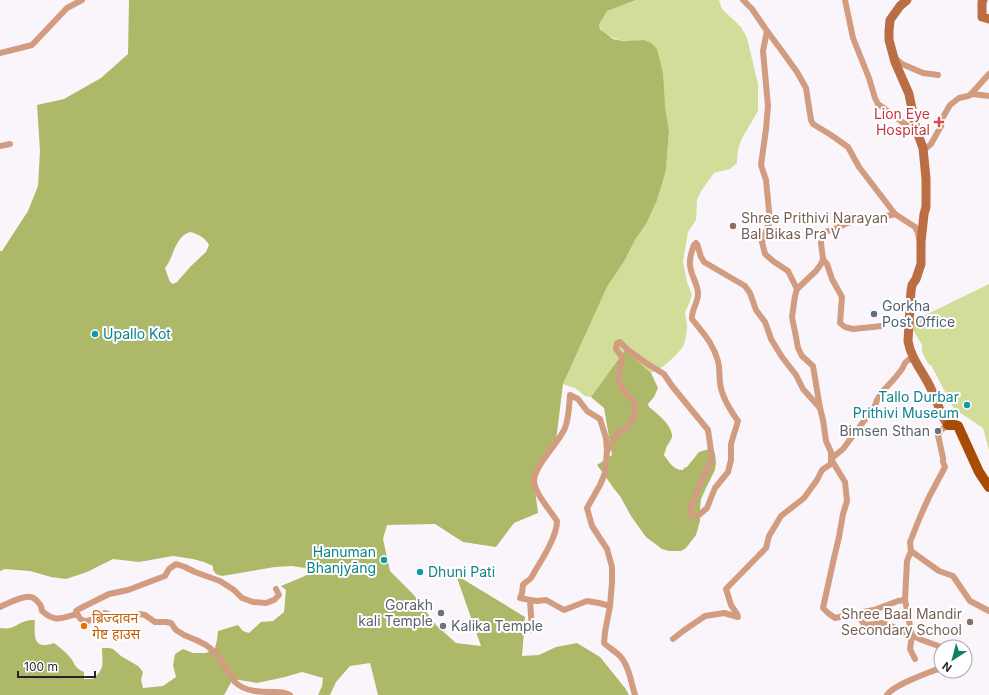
<svg xmlns="http://www.w3.org/2000/svg" width="989" height="695" font-family="Inter,'Noto Sans Devanagari',sans-serif">
<rect width="100%" height="100%" fill="#faf5fb"/>
<!-- green -->
<g fill="#d2dd99">
<path d="M636,0H719L722,9L741,27L747,38L758,84V111L742,138L738,149L737,163L730,169L714,173L701,191L697,200L696,220L688,232L683,262L687,282L692,295L689,304L685,312L687,325L686,337L683,347L674,357L664,366L651,373L624,351L591,397L585,396L575,388L563,384L607,287L625,260L635,240L646,224L666,170L669,131L665,106L644,40C630,41 619,43 607,34C603,31 601,30 599,25L607,11Z"/>
<polygon points="989,284 989,450 983,428 959,412 955,411 931,365 929,365 922,352 922,345 909,323"/>
</g>
<!-- forest -->
<g fill="#adb968" fill-rule="evenodd">
<path d="M129,0H636L607,11L599,25L600,29L613,39L623,41L644,40L651,43L657,49L663,73L665,106L669,131L666,170L657,200L646,224L635,240L625,260L607,287L563,384L556,441L533,474L538,513L514,523L496,547L463,542L435,524L387,525L383,539L390,571L413,594L436,625L456,643L481,646L456,575L525,617L522,656L539,655L556,647L577,643L600,657L625,688L629,695H378L370,663L350,666L336,682L330,695H318L322,686L323,678L302,672L285,677L257,683L233,679L224,695H0V628C3,628 7,629 10,628C19,625 24,619 35,620C34,635 33,651 54,643C59,647 65,651 69,656C76,664 73,667 84,672V679H93C106,667 102,663 102,648H109L113,649L121,656L138,666L143,672L141,680L143,688L163,686L176,677L173,665L175,654L183,649L193,653H206L215,648L217,640L218,631L238,625L243,631L249,633L261,622L273,621L284,612L286,590L281,586L305,576L309,572L305,568L292,566L275,567L222,576L216,574L213,570V566L204,562L193,559L173,556L139,562L113,559L87,572L66,579L51,577L30,571L5,569L0,571V251H2L28,211L38,186L40,151L37,105L64,99L101,78L128,54ZM190,232C196,233 206,238 209,245L206,252L191,266L177,282L173,284L170,282L165,268C174,258 174,237 190,232Z"/>
<path d="M625,350L651,373L658,388L654,397L648,404L649,407C657,413 673,426 672,437C671,440 669,443 667,446C666,448 665,452 664,455C670,463 673,470 683,470L684,468L687,467L699,452L709,449L715,453L716,463L715,470L706,488L701,499L700,509V521L696,535L686,548L681,551H669L662,549L646,537L631,516L620,496L615,490L597,465L612,455L604,408L591,397Z"/>
</g>
<g fill="none" stroke-linecap="round" stroke-linejoin="round">
<!-- street -->
<g stroke="#d29c81" stroke-width="6">
<polyline points="743,0 752,9 767,31 779,47 797,72 806,88 811,120 813,124 831,135 848,147 859,167 895,214 915,227 918,233 919,239"/>
<polyline points="845,0 853,38 869,78 875,98 878,104 909,127 916,129"/>
<polyline points="767,31 763,51 768,106 766,129 761,165 766,180 770,221 762,242 765,254 773,261 788,271 797,289"/>
<polyline points="0,53 32,45 67,8 82,0"/>
<polyline points="894,57 902,64 923,73 938,75"/>
<polyline points="970,95 973,94 989,96"/>
<polyline points="0,146 10,144"/>
<polyline points="924,150 931,144 941,126 943,117 950,105 959,98 968,96 970,95 989,74"/>
<polyline points="823,259 821,264 816,271 797,289 795,296 792,317 796,337 798,348 802,356 813,366 820,408 823,420 826,441 831,452 831,459 845,482 847,501 843,514 839,537 834,558 823,608 828,613 835,618 857,613"/>
<polyline points="882,326 853,329 845,327 840,323 842,297 832,279 827,264 823,259 821,243 822,237 825,232 837,228 845,224 859,219 883,217 895,214"/>
<polyline points="948,425 941,430 938,435 943,458 943,462 945,467 929,497 920,517 910,542 911,551 939,571 953,576 970,601 989,611"/>
<path d="M607,451L618,433L628,427L634,416L635,403L623,390L618,379L622,357L616,349L617,343L620,342L628,350L646,363L664,374L672,386L708,430L712,458L691,505L690,512L693,517L699,515L707,508L715,488L728,472L731,460V444L738,421C730,410 721,396 720,382C719,375 720,368 718,361C713,343 703,333 692,319C691,310 698,303 698,294C698,283 690,275 690,264C689,258 692,251 694,245L696,243L697,244L701,257L704,262L745,286L750,293L756,310L765,322L768,330L771,339L782,357L796,375L803,389L820,408"/>
<polyline points="911,551 907,561 905,600 912,636 910,649 915,659"/>
<path d="M276,589L279,595L274,600L266,603L253,602L242,598L234,590L220,581L195,572L185,567L176,564L169,569L165,576L128,590L109,594L79,609L76,611C82,629 94,618 105,613L111,615L114,619L119,621L140,614L145,615L155,622H166L171,623L176,630L184,635L196,640L206,645L216,653L235,682C245,692 261,692 274,692C280,692 285,692 290,695"/>
<polyline points="530,600 532,630"/>
<polyline points="905,600 898,601 874,610 857,613 863,623 866,625 882,623 891,626 922,640 941,647"/>
<path d="M610,606L599,603L587,601L564,610L546,600L537,601L530,600L520,598L522,593L523,585C525,582 528,581 530,579C532,577 534,573 535,571C543,558 557,536 557,521C550,510 535,494 534,481C534,466 558,444 565,428C569,418 569,406 570,395L578,399L587,411L600,419L606,438L607,451L605,473L600,485L587,508L592,526L607,549L612,567V582L610,606L605,632L604,643C609,648 615,651 620,656C629,666 631,682 635,695"/>
<path d="M0,607C7,604 23,595 30,597C34,597 36,600 38,602C41,605 42,607 42,611C56,623 61,618 77,614"/>
<polyline points="673,639 683,631 705,616 724,613 738,617 737,614 731,605 726,589 766,548 769,536 781,516 804,498 817,480 822,470 831,464 831,459 843,449 875,406 877,400 882,392 895,378 902,369 905,363 908,360 914,359"/>
<path d="M887,695C894,685 923,675 935,670L941,669"/>
</g>
<!-- secondary -->
<g stroke="#bb6e44" stroke-width="9">
<path d="M907,0L900,6L890,20L889,31V40L895,62L909,94L916,129L923,148L926,179V207L924,214L921,242V264L916,279L912,285L911,291L908,341C911,360 925,374 932,391C938,402 940,415 948,425"/>
<polyline points="983,0 982,2 982,17 989,19"/>
</g>
<!-- primary -->
<polyline stroke="#a84b03" stroke-width="10" points="948,425 955,425 958,426 979,472 989,487"/>
</g>
<!-- markers -->
<path fill="#e0444e" stroke="#fff" stroke-width="1.5" d="M937 116h4v4h4v4h-4v4h-4v-4h-4v-4h4z"/>
<g fill="#8d6e63" stroke="#fff" stroke-width="1.5">
<circle cx="733" cy="226" r="4"/>
<circle cx="970" cy="622" r="4"/>
</g>
<circle fill="#5c6f8a" stroke="#fff" stroke-width="1.5" cx="874" cy="314" r="4"/>
<g fill="#0f9aa8" stroke="#fff" stroke-width="1.5">
<circle cx="95" cy="334" r="4"/>
<circle cx="967" cy="405" r="4"/>
<circle cx="384" cy="560" r="4"/>
<circle cx="420" cy="572" r="4"/>
</g>
<g fill="#6b7280" stroke="#fff" stroke-width="1.5">
<circle cx="938" cy="431" r="4"/>
<circle cx="441" cy="613" r="4"/>
<circle cx="443" cy="626" r="4"/>
</g>
<circle fill="#e8710a" stroke="#fff" stroke-width="1.5" cx="84" cy="626" r="4"/>
<g text-anchor="middle" stroke-width="4" stroke-linejoin="round" paint-order="stroke">
<!-- health labels -->
<g font-size="14" fill="#be3a42" stroke="#fff" text-anchor="end">
<text x="930" y="119">Lion Eye<tspan x="930" dy="16">Hospital</tspan></text>
</g>
<!-- education labels -->
<g font-size="14" fill="#785e54" stroke="#fff" text-anchor="start">
<text x="741" y="223">Shree Prithivi Narayan<tspan x="741" dy="16">Bal Bikas Pra V</tspan></text>
<text x="962" y="619" text-anchor="end">Shree Baal Mandir<tspan x="962" dy="16">Secondary School</tspan></text>
</g>
<!-- service labels -->
<g font-size="14" fill="#4e5e75" stroke="#fff" text-anchor="start">
<text x="882" y="311">Gorkha<tspan x="882" dy="16">Post Office</tspan></text>
</g>
<!-- culture labels -->
<g font-size="14" fill="#0d838f" stroke="#fff" text-anchor="start">
<text x="103" y="339">Upallo Kot</text>
<text x="959" y="402" text-anchor="end">Tallo Durbar<tspan x="959" dy="16">Prithivi Museum</tspan></text>
<text x="376" y="557" text-anchor="end">Hanuman<tspan x="376" dy="16">Bhanjyāng</tspan></text>
<text x="428" y="577">Dhuni Pati</text>
</g>
<!-- worship labels -->
<g font-size="14" fill="#5b616d" stroke="#fff" text-anchor="end">
<text x="930" y="436">Bimsen Sthan</text>
<text x="433" y="610">Gorakh<tspan x="433" dy="16">kali Temple</tspan></text>
<text x="451" y="631" text-anchor="start">Kalika Temple</text>
</g>
<!-- food labels -->
<g font-size="14" fill="#c56008" stroke="#fff" text-anchor="start">
<text x="92" y="623">ब्रिज्दावन<tspan x="92" dy="16">गेष्ट हाउस</tspan></text>
</g>
</g>
<!-- north arrow -->
<g transform="translate(953 659) rotate(216)"><circle r="19" fill="#ffffff" stroke="#a9a5aa"/>
<path d="M0-3L7 15L0 10L-7 15Z" fill="#088262"/>
<text y="-6" font-size="11" font-weight="bold" text-anchor="middle" fill="#271f2a">N</text>
</g>
<!-- scale -->
<path d="M18 671v6h77v-6" fill="none" stroke="#271f2a" stroke-width="2"/>
<text x="24" y="671" font-size="12" fill="#271f2a" stroke="#ffffff" stroke-width="3" paint-order="stroke">100 m</text>
</svg>
